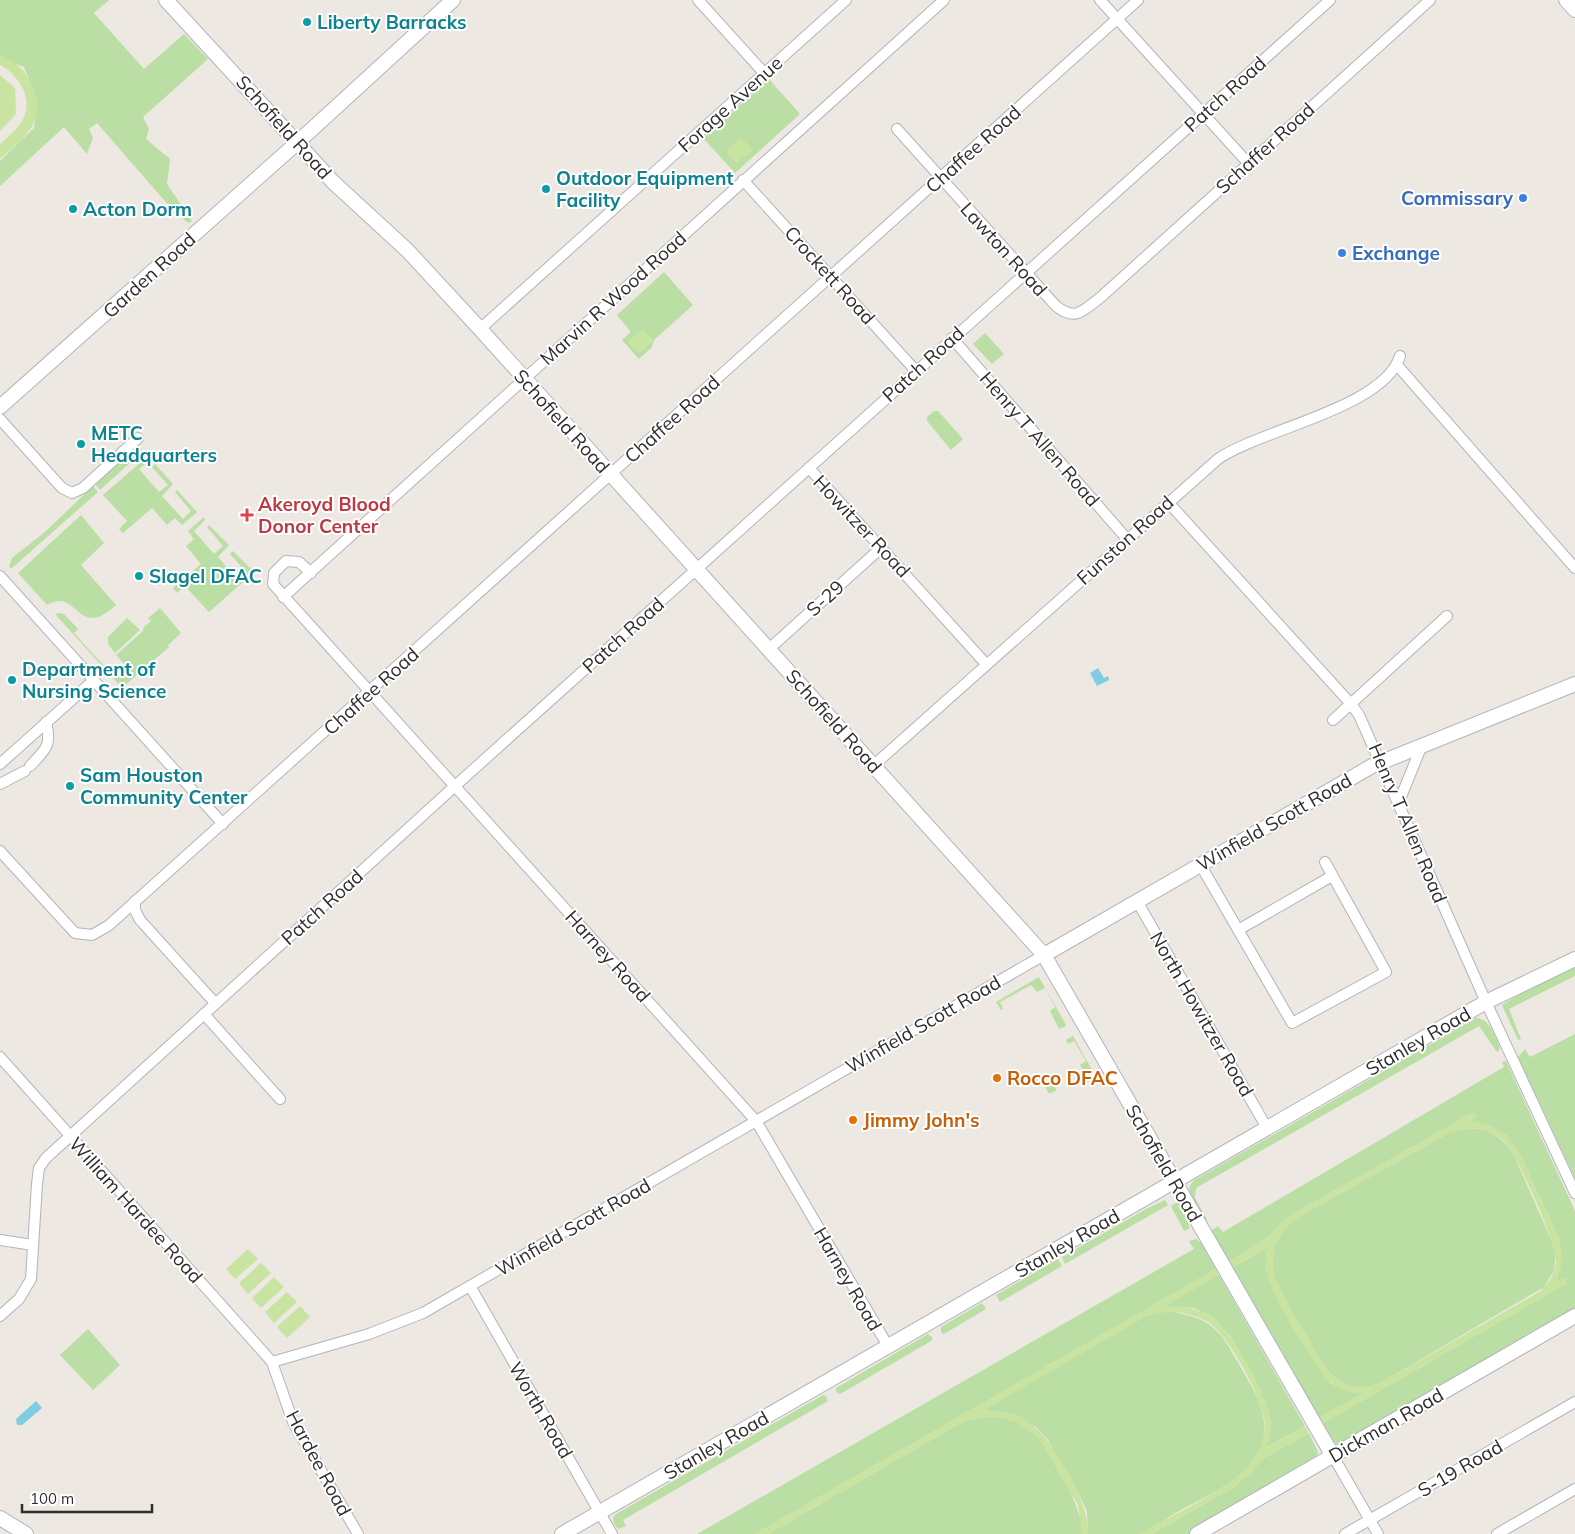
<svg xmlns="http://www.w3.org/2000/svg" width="1575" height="1534" font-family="Mulish,sans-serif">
<rect width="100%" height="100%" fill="#ede8e2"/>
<!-- green -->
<g fill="#badea4">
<polygon points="0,0 109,0 94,13 144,69 184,34 208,59 143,117 149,129 146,139 170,159 167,184 192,221 188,223 171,208 97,123 89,129 93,138 87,154 64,127 0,186 0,161 34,128 37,99 24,67 0,58"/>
<polygon points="769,79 800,114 735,173 703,138"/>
<polygon points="664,272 693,305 654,340 652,347 639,359 622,340 631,332 617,315"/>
<polygon points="985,333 1004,354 992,364 973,344"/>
<polygon points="934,411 938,411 963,439 951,450 927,421 927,417"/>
<polygon points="137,445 143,451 100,490 95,484"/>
<polygon points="148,456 151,459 139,469 159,492 168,485 152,467 155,464 173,484 162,496 183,519 191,511 175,492 177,490 197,512 182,525 175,518 167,525 152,508 123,533 119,529 127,521 103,495"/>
<polygon points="93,486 98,492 12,568 9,567 12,558 45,532"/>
<path d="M81,515L104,543L81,565L116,605C76,642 79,586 47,605L18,573Z"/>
<polygon points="204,517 205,520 194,531 214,554 223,546 207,527 209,525 229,545 218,557 238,580 247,573 230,554 233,551 252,570 252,574 209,612 185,586 177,593 173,588 201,564 186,546 194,539 188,531"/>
<polygon points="160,608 181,633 168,645 169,647 122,688 55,614 60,613 65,615 78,629 74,633 115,678 128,668 116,655 143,631 143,628 151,621 148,618"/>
<polygon points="127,618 140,630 115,653 108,644 108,637"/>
<polygon points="1575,968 1575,976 1509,1009 1521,1039 1518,1040 1502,1005 1523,992"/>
<polygon points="1039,977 1065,1023 1066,1026 1059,1029 1050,1011 1055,1007 1045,988 1037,992 1031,985 1000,1002 1003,1009 1001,1010 996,1002"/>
<path d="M1476,1018C1490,1019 1494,1034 1499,1045L1500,1049L1497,1052L1479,1026L1196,1188L1195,1198L1207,1219L1206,1221L1204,1220C1196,1207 1183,1194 1193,1181Z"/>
<polygon points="1575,1034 1575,1178 1518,1057 1525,1049 1530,1057"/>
<polygon points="1073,1036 1092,1070 1085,1074 1080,1065 1086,1061 1074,1041 1068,1044 1066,1040"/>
<path d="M1506,1061L1575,1211V1310L1340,1445C1329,1442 1326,1433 1320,1425L1567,1283L1556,1282L1560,1241L1519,1152L1506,1135L1469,1122L1474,1112L1291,1215L1262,1242L1228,1262L1211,1231L1218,1226L1223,1232L1504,1067L1502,1062Z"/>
<polygon points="1051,1082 1057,1090 1049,1094 1044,1084"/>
<path d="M1465,1128C1486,1127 1501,1135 1513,1153L1556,1251L1554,1271L1544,1287L1384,1381C1339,1402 1323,1364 1304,1332C1293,1314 1283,1296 1274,1277C1270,1254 1275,1236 1293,1220L1449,1133Z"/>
<polygon points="1165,1200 1168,1205 1065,1264 1062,1257 1146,1209"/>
<polygon points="1177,1202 1189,1223 1189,1229 1184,1231 1171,1206"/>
<polygon points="1196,1239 1201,1243 1216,1269 755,1534 697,1534 1194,1249 1189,1241"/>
<polygon points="1268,1247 1266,1270 1330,1383 1346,1391 1363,1393 1317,1419 1231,1268"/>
<polygon points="1058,1259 1062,1266 1000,1302 996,1295"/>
<polygon points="1219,1275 1305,1426 1266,1448 1271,1424 1231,1337 1212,1317 1194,1308 1164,1306"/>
<polygon points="982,1303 986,1309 944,1334 941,1332 941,1327"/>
<path d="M1166,1311C1212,1318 1218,1327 1240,1366C1250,1384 1262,1401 1264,1422C1270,1472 1208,1494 1174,1514C1164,1520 1149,1532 1138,1534C1122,1534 1104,1534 1088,1534L1087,1512L1078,1492L1048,1440L1035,1426L983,1410L1146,1316Z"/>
<polygon points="88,1329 120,1365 93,1390 60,1355"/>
<polygon points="928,1334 933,1338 931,1341 840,1394 836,1392 836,1388"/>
<polygon points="823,1395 826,1396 828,1401 623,1520 626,1526 618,1529 614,1524 613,1517 616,1514"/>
<path d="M996,1416C1011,1419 1026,1424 1037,1436C1052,1452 1085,1513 1082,1534H768L966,1420Z"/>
<polygon points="1309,1433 1318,1452 1315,1460 1306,1466 1189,1534 1152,1534 1232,1488 1253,1471 1262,1459"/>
</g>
<!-- pitch -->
<g fill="#c9e4a1" fill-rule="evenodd">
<path d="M0,55C27,64 49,101 31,128C23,140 11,149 0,159V144C8,137 16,130 22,121C35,100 19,75 0,65Z"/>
<polygon points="0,75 15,88 16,114 0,131"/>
<polygon points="741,137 752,150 737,163 726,151"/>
<polygon points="643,329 654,341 639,354 628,342"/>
<path d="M1474,1112L1477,1117L1470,1121C1492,1123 1508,1133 1519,1152L1560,1241L1562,1263L1557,1281L1564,1277L1567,1283L1320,1425L1317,1419L1362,1393C1350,1393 1339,1390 1330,1382C1317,1372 1274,1298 1269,1281C1265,1270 1265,1258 1267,1247L1231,1268L1228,1262L1262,1242L1291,1215ZM1474,1128C1486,1130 1496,1133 1505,1142C1517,1155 1558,1246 1556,1262C1555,1275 1548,1284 1539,1292L1384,1381C1339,1402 1323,1364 1304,1332C1293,1314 1283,1296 1274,1277C1270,1254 1275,1236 1293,1220L1449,1133Z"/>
<polygon points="248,1249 258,1259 235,1279 226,1269"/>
<polygon points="261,1263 271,1273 248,1294 239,1283"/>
<path d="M1216,1269L1219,1275L1165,1306C1183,1306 1198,1308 1213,1318C1234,1334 1268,1396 1271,1421C1272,1430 1268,1439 1267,1448L1305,1426L1309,1433L1262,1459L1253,1471L1232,1488L1152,1534H1139C1171,1516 1234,1487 1254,1460C1260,1450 1265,1435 1265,1424C1264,1400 1228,1334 1208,1322C1187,1311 1168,1310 1146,1316L984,1410C994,1412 1007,1410 1018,1415C1049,1429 1090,1500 1088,1534H1082L1078,1505L1037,1436L1012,1420L996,1416L966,1420L768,1534H755Z"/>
<polygon points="274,1277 284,1287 261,1308 252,1298"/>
<polygon points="287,1292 297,1302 274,1323 265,1312"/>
<polygon points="300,1306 310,1317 287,1338 277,1327"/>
</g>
<!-- water -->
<g fill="#80cce4">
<polygon points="1098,668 1104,678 1108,676 1109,680 1097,686 1090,673"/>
<polygon points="36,1401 42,1408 22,1425 17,1425 16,1419"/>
</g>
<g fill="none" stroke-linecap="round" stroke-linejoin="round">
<defs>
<g id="street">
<polyline points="698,0 764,73"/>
<polyline points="1100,0 1248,163"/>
<path d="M897,129L1056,306C1076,322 1084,310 1101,297L1430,0"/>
<polyline points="743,180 916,371"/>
<polyline points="480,329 846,0"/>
<polyline points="952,338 1127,539"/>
<polyline points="1397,365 1575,568"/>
<polyline points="0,419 62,488 72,493 83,488 138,438"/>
<polyline points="809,468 986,664"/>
<polyline points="1168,502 1351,704 1359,715 1486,1002 1575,1193"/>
<polyline points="311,573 299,562 286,561 274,573 273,584 756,1121 888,1346"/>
<polyline points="0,576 223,824"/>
<polyline points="283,597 944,0"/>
<polyline points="769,649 882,547"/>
<polyline points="1333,720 1447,616"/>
<polyline points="0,764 94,680"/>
<path d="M874,765L1218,459C1261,429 1384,408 1400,356"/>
<path d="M30,766C46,749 52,746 46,722"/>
<polyline points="0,784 25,771"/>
<polyline points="1399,802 1422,745"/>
<polyline points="0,851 75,933 92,935 108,926 1138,0"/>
<polyline points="1200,864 1292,1023 1386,972 1325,862"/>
<polyline points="135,901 135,910 140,920 215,1003"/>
<polyline points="1137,901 1267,1128"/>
<polyline points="1238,930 1332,876"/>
<polyline points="204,1014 280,1099"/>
<polyline points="0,1057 272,1362 293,1422 358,1534"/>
<polyline points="0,1240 33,1245"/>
<polyline points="470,1286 612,1534"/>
<polyline points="0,1316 19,1299 31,1279 37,1184 39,1168 46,1158 455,786 1330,0"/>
<polyline points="272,1362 369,1334 423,1313 1044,955"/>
<polyline points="1333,1456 1378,1534"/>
<polyline points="1345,1534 1575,1402"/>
<polyline points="1497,1534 1575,1489"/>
</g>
<g id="secondary">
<polyline points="166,0 333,182 408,251 480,329 1044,955 1333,1456"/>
<polyline points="1566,0 1575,10"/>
<polyline points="0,407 298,142 453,0"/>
<polyline points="1044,955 1372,766 1575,684"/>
<polyline points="0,1518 26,1534"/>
<polyline points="562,1534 1486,1002 1575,959"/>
<polyline points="1197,1534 1575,1316"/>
</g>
</defs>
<!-- street casing -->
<use href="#street" stroke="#b2b4bc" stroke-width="12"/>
<!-- secondary casing -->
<use href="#secondary" stroke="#b2b4bc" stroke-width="16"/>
<!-- street -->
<use href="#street" stroke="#fff" stroke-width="10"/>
<!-- secondary -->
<use href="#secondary" stroke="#fff" stroke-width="14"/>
</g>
<!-- markers -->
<g fill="#0f9aa8" stroke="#fff" stroke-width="2">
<circle cx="307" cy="22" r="5"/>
<circle cx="546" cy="189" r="5"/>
<circle cx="73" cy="209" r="5"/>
<circle cx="81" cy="444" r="5"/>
<circle cx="139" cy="576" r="5"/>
<circle cx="12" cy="680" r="5"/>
<circle cx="70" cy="786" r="5"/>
</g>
<g fill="#3f7fe0" stroke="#fff" stroke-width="2">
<circle cx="1523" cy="198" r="5"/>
<circle cx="1342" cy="253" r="5"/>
</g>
<path fill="#e0444e" stroke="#fff" stroke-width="2" d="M244.5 507.5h5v5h5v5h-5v5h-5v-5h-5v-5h5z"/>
<g fill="#e8710a" stroke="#fff" stroke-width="2">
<circle cx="997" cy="1078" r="5"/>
<circle cx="853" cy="1120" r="5"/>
</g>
<g text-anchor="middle" stroke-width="4" stroke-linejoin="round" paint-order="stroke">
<!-- culture labels -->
<g font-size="19" font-weight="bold" fill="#0d838f" stroke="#fff" text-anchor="start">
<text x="317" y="29">Liberty Barracks</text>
<text x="556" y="185">Outdoor Equipment<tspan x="556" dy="22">Facility</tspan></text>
<text x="83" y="216">Acton Dorm</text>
<text x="91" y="440">METC<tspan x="91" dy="22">Headquarters</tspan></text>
<text x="149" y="583">Slagel DFAC</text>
<text x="22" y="676">Department of<tspan x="22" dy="22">Nursing Science</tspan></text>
<text x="80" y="782">Sam Houston<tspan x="80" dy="22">Community Center</tspan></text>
</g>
<!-- street labels -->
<g font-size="19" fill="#2e2e2e" stroke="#fff">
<text transform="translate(1225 94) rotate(-42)" y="7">Patch Road</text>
<text transform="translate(730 104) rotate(-42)" y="7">Forage Avenue</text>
<text transform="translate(284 127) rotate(48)" y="7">Schofield Road</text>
<text transform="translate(1265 148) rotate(-42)" y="7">Schaffer Road</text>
<text transform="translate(973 149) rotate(-42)" y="7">Chaffee Road</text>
<text transform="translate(1004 249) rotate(48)" y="7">Lawton Road</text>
<text transform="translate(149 275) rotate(-42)" y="7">Garden Road</text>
<text transform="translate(830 275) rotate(48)" y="7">Crockett Road</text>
<text transform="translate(613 298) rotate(-42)" y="7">Marvin R Wood Road</text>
<text transform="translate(923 364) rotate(-42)" y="7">Patch Road</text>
<text transform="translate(672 419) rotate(-42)" y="7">Chaffee Road</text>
<text transform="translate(562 421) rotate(48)" y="7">Schofield Road</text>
<text transform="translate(1040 439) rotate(49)" y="7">Henry T Allen Road</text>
<text transform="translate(862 526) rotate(47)" y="7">Howitzer Road</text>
<text transform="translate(1125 540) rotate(-42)" y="7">Funston Road</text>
<text transform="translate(825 598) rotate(-42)" y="7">S-29</text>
<text transform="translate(623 635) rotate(-42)" y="7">Patch Road</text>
<text transform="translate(371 691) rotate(-42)" y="7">Chaffee Road</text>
<text transform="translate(834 721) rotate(48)" y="7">Schofield Road</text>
<text transform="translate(1274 822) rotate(-30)" y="7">Winfield Scott Road</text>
<text transform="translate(1408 823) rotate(67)" y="7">Henry T Allen Road</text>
<text transform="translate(322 907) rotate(-42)" y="7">Patch Road</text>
<text transform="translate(608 956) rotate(48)" y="7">Harney Road</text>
<text transform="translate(1202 1014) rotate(60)" y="7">North Howitzer Road</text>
<text transform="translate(923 1024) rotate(-30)" y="7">Winfield Scott Road</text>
<text transform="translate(1418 1041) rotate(-30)" y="7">Stanley Road</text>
<text transform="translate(1164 1163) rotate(60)" y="7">Schofield Road</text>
<text transform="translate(136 1210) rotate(48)" y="7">William Hardee Road</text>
<text transform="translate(573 1227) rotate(-30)" y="7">Winfield Scott Road</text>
<text transform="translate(1067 1243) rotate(-30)" y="7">Stanley Road</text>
<text transform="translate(848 1279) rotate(60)" y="7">Harney Road</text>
<text transform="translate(541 1410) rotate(60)" y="7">Worth Road</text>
<text transform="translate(1386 1425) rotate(-30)" y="7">Dickman Road</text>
<text transform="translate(716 1445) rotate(-30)" y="7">Stanley Road</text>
<text transform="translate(319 1463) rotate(62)" y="7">Hardee Road</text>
<text transform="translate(1460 1468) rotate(-30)" y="7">S-19 Road</text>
</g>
<!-- shop labels -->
<g font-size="19" font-weight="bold" fill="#366cbe" stroke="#fff" text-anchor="end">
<text x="1513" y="205">Commissary</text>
<text x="1352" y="260" text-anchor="start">Exchange</text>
</g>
<!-- health labels -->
<g font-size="19" font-weight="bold" fill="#be3a42" stroke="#fff" text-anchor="start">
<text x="258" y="511">Akeroyd Blood<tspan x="258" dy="22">Donor Center</tspan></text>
</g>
<!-- food labels -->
<g font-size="19" font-weight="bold" fill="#c56008" stroke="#fff" text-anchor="start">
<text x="1007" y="1085">Rocco DFAC</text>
<text x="863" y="1127">Jimmy John's</text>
</g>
</g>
<!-- scale -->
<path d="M22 1504v8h130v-8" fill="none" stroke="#2e2e2e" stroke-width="2.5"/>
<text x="30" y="1504" font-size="15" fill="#2e2e2e" stroke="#ffffff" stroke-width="4" paint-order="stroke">100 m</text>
</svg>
